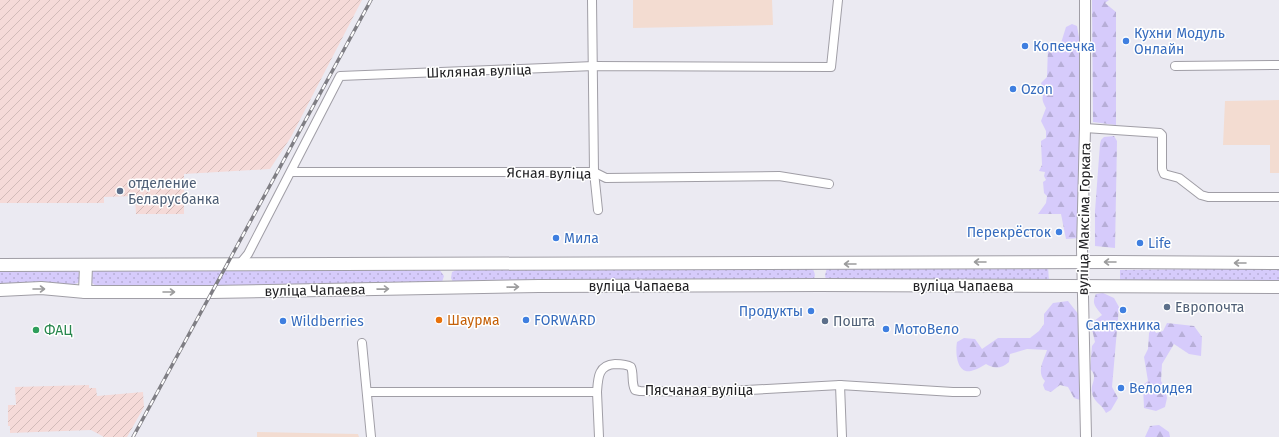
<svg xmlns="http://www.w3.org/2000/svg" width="1279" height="437" font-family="'Fira Sans',sans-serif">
<defs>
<pattern id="industrial-furrows" width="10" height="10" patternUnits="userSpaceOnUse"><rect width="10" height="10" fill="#f5dad8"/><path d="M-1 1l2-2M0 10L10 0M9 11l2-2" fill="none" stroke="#d2bbb9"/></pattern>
<pattern id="grass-dots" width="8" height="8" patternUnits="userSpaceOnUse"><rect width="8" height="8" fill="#d6cbfb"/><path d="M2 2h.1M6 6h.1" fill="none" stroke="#b7aed7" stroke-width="1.8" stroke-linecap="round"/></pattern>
<pattern id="forest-firs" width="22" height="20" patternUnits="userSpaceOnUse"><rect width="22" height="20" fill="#d6cbfb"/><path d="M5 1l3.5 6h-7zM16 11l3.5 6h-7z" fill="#b7aed7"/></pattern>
</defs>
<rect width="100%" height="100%" fill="#ebeaf2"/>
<!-- industrial -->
<g fill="url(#industrial-furrows)">
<polygon points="0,0 362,0 291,137 270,169 184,174 184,214 136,214 135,196 104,197 104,203 0,203"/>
<polygon points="89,385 89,388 96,388 97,396 143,392 144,407 127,437 104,437 91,430 10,433 10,426 8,426 8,405 16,405 15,387"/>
</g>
<!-- education -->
<g fill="#f3dcd1">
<polygon points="633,0 772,0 773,25 633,28"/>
<polygon points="1279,100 1279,173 1270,173 1270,145 1223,145 1225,101"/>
<polygon points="257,432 358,434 359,437 257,437"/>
</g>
<!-- grass -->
<g fill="url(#grass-dots)">
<polygon points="1048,267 1049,281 826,280 825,275 827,268"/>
<path d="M754,268L812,269C815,272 816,276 813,280L454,284L451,278L452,272L459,269L614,270Z"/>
<polygon points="1279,268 1279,284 1120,285 1120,270"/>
<polygon points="0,269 75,270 80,273 80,282 72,285 0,286"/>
<polygon points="439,269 444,276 442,282 439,284 96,286 91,282 91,274 95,270"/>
</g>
<!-- forest -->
<g fill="url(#forest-firs)">
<polygon points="1092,0 1109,0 1105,3 1116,12 1116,125 1093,122"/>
<path d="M1072,24L1077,26L1080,43L1079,238L1066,239L1061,214H1038L1046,203L1047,196L1044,193L1043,182L1046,180L1044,176L1045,172L1039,171L1042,165L1041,141L1046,138V131L1041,121L1046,108C1043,102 1041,99 1044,93L1041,83L1047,77L1048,47L1061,43L1066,27Z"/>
<polygon points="1114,136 1117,141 1115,248 1095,246 1095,211 1100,144 1101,140 1104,137"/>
<path d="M1103,293L1114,298L1119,307L1112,387L1118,398L1111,410L1106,413C1102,404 1093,402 1092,392C1090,384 1099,377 1090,369L1092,346L1095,342L1092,329L1094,321L1102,315C1096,307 1091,304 1096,294Z"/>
<path d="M1068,301L1079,315L1082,379L1080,400L1074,398L1068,387L1060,385L1051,392L1045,390L1043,385L1045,381C1036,372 1044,360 1047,350L1027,349L1010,354L1009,362C1001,369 994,369 986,364C982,366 978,369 974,370C957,377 955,353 957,342L964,338L975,339L982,349L998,338H1030L1039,331L1044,324V314L1053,303Z"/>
<polygon points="1167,323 1194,326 1202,337 1201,356 1189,354 1174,344 1162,364 1161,381 1165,388 1167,398 1165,407 1156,411 1144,408 1143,385 1148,381 1144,357 1148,349 1149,333 1153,327 1156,333 1163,331"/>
<polygon points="1159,425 1169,432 1170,437 1145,437 1150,426"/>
</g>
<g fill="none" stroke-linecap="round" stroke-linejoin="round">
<defs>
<g id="minor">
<polyline points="592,0 594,172 598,210"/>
<polyline points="1175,66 1279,65"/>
<polyline points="1085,128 1160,133 1162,135 1162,169 1164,174 1179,178 1201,195 1208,197 1279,197"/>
<polyline points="292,172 594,172 606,178 779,176 829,184"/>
<polyline points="239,265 248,254 340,76 594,66 831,67 838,0"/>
<polyline points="362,343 371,437"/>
<polyline points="840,385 842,437"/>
<path d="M368,392H597C598,378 598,365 615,364C621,364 626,364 631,367C634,374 631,382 635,390L640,391L711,392L840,385L953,392H976"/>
<polyline points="597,392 599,437"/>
</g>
<polyline id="tertiary" points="1085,0 1085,128 1082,249 1086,437"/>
<g id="secondary">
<polyline points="0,265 1111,262 1279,263"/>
<polyline points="0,290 41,288 85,292 211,292 539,286 819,285 1279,287"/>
<polyline points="85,292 86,266"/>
</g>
</defs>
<!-- minor casing -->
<use href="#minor" stroke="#a09ea6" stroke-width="10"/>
<!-- tertiary casing -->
<use href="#tertiary" stroke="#a09ea6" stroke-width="12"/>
<!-- secondary casing -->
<use href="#secondary" stroke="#a09ea6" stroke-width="14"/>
<!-- minor -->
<use href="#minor" stroke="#fff" stroke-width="8"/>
<!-- tertiary -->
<use href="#tertiary" stroke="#fff" stroke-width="10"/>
<!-- secondary -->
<use href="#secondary" stroke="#fff" stroke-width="12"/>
<defs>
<polyline id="rail" points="133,437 371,0"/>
</defs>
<!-- rail casing -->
<use href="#rail" stroke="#7f7e84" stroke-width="3.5"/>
<!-- rail -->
<use href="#rail" stroke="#fff" stroke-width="2" stroke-dasharray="6" stroke-linecap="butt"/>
</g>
<!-- one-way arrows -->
<defs><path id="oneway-shaft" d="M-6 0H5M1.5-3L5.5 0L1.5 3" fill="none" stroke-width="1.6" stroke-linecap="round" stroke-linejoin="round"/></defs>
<g stroke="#9c9c9d">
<use href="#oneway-shaft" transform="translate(980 262) rotate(180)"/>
<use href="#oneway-shaft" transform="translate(1110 262) rotate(180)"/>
<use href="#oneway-shaft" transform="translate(1240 263) rotate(-180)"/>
<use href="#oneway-shaft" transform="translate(850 264) rotate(-180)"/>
<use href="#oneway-shaft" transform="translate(513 287) rotate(-1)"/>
<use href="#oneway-shaft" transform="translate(39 289)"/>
<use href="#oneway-shaft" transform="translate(383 289) rotate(-1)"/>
<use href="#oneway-shaft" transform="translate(169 292)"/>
</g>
<!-- markers -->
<g fill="#3f7fe0" stroke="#fff" stroke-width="1.5">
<circle cx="1126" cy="41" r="4"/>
<circle cx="1025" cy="46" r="4"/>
<circle cx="1013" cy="89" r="4"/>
<circle cx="1059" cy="232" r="4"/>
<circle cx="556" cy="238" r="4"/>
<circle cx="1140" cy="243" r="4"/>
<circle cx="1123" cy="310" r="4"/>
<circle cx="811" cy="311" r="4"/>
<circle cx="526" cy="320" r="4"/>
<circle cx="283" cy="321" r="4"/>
<circle cx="886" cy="329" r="4"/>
<circle cx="1121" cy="388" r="4"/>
</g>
<g fill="#5c6f8a" stroke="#fff" stroke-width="1.5">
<circle cx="120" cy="191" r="4"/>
<circle cx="1167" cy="307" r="4"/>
<circle cx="825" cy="321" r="4"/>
</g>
<circle fill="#e8710a" stroke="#fff" stroke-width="1.5" cx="439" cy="320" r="4"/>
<circle fill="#2e9e5b" stroke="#fff" stroke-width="1.5" cx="36" cy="330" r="4"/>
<g text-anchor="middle" stroke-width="3" stroke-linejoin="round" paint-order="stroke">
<!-- shop labels -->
<g font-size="14" fill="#366cbe" stroke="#fff" text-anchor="start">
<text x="1134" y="38">Кухни Модуль<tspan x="1134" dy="16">Онлайн</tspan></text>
<text x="1033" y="51">Копеечка</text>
<text x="1021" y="94">Ozon</text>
<text x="1051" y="237" text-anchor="end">Перекрёсток</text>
<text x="564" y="243">Мила</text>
<text x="1148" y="248">Life</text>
<text x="803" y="316" text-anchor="end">Продукты</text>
<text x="534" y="325">FORWARD</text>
<text x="291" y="326">Wildberries</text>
<text x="1123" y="330" text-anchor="middle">Сантехника</text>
<text x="894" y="334">МотоВело</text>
<text x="1129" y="393">Велоидея</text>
</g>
<!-- street labels -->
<g font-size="14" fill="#222225" stroke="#fff">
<text transform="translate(479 71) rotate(-2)" y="5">Шкляная вуліца</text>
<text transform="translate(549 173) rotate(1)" y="5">Ясная вуліца</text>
<text transform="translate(1084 219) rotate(-89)" y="5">вуліца Максіма Горкага</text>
<text x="639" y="291">вуліца Чапаева</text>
<text x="963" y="291">вуліца Чапаева</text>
<text transform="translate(315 290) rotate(-1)" y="5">вуліца Чапаева</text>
<text x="699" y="395">Пясчаная вуліца</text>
</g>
<!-- service labels -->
<g font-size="14" fill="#4e5e75" stroke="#fff" text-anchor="start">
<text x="128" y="188">отделение<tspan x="128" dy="16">Беларусбанка</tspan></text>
<text x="1175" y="312">Европочта</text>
<text x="833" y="326">Пошта</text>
</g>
<!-- food labels -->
<g font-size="14" fill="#c56008" stroke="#fff" text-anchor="start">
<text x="447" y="325">Шаурма</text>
</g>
<!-- leisure labels -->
<g font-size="14" fill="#27864d" stroke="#fff" text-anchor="start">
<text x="44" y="335">ФАЦ</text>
</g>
</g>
</svg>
